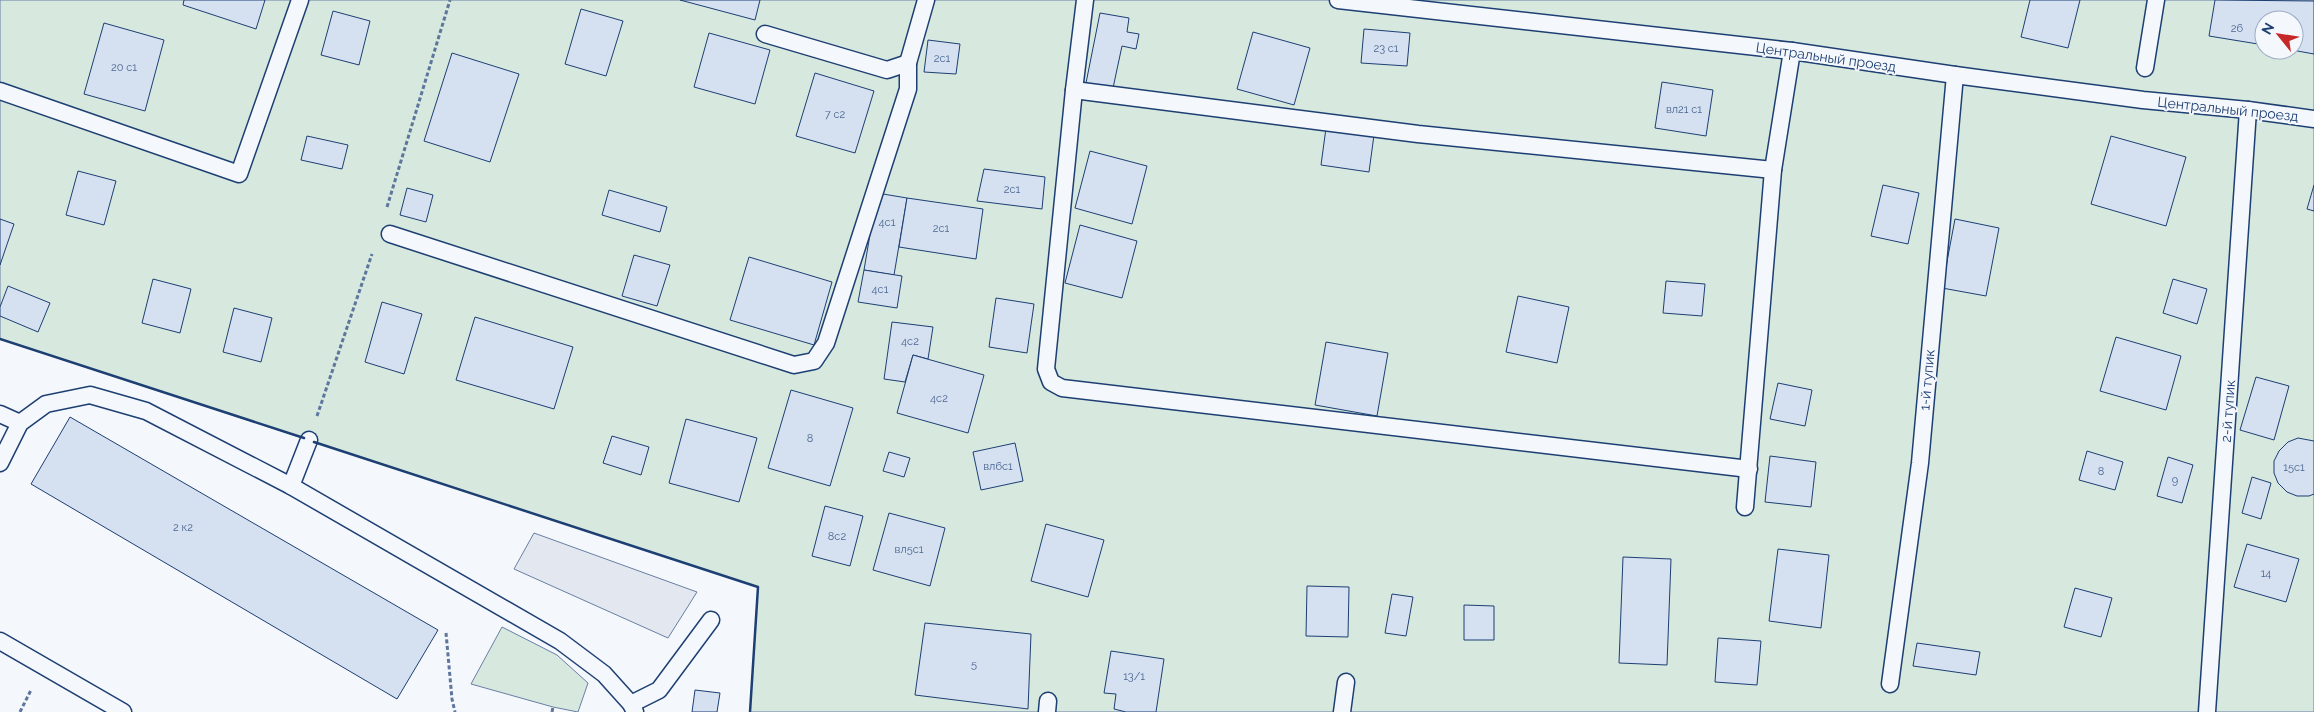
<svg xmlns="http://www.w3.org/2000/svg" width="2314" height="712" font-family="Raleway,sans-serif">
<rect width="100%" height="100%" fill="#f4f7fb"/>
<!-- green -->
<g fill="#d7e8df" stroke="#687fa3" fill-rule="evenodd">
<path d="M0,0H2314V712H750L758,587L0,339ZM2264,20H2294V50H2264Z"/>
<polygon points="502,627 557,655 588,683 578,712 553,707 471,684"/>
</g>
<!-- parking -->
<polygon fill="#e3e8f0" stroke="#687fa3" points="534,533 697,592 668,638 514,569"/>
<!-- building -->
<g fill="#d5e0f0" stroke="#1d3f73">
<polygon points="184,0 265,0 256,29 183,5"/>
<polygon points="680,0 760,0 755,20"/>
<polygon points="2030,0 2080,0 2068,48 2021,37"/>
<polygon points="2215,0 2314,1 2314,54 2292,50 2294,50 2294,20 2264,20 2264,45 2209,36"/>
<polygon points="581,9 623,21 606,76 565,64"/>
<polygon points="333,11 370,21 359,65 321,55"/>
<polygon points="1100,13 1129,18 1127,32 1139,34 1136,49 1122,46 1113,88 1086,83"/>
<polygon points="104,23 164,40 145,111 84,94"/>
<polygon points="1364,29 1410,33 1407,66 1361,63"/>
<polygon points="1253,32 1310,48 1294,105 1237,89"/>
<polygon points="709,33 770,50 755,104 694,87"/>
<polygon points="928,40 960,44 956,74 924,72"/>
<polygon points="452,53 519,74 490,162 424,141"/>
<polygon points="815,73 874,91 855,153 796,136"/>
<polygon points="1662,82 1713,90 1706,136 1655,128"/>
<polygon points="1326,128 1374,135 1369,172 1321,165"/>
<polygon points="307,136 348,145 342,169 301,160"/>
<polygon points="2111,136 2186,157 2166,226 2091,204"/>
<polygon points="1090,151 1147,166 1132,224 1075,208"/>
<polygon points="984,169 1045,177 1042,209 977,201"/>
<polygon points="78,171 116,181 104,225 66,215"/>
<polygon points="1883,185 1919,193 1908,244 1871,236"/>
<polygon points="2314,185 2314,211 2307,209"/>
<polygon points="407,188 433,195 426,222 400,215"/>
<polygon points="609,190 667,207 660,232 602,215"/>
<polygon points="877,193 907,198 894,275 864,270"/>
<polygon points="907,198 983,209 976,259 899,247"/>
<polygon points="0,219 14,224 0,265"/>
<polygon points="1955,219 1999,228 1986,296 1942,288"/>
<polygon points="1080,225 1137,241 1122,298 1065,283"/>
<polygon points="634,255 670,265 657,306 622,296"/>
<polygon points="749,257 832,282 814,345 730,320"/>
<polygon points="864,270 902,276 897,308 858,302"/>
<polygon points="153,279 191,289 180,333 142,323"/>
<polygon points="2173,279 2207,289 2197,324 2163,313"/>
<polygon points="1666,281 1705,284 1702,316 1663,313"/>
<polygon points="8,286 50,303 38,332 0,316 0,307"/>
<polygon points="1518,296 1569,307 1557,363 1506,352"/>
<polygon points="996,298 1034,304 1027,353 989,347"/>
<polygon points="382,302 422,314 404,374 365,362"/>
<polygon points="234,308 272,318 261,362 223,352"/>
<polygon points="475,317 573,347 554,409 456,380"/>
<polygon points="892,322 933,327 928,359 913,355 905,382 884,379"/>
<polygon points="2116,337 2181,356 2166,410 2100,391"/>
<polygon points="1326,342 1388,353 1377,416 1315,405"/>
<polygon points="913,355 984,375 968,433 897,413"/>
<polygon points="2256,377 2289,386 2274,440 2240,430"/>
<polygon points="1778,383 1812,390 1805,426 1770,419"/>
<polygon points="791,390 853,408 830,486 768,468"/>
<polygon points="70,417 438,630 397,699 31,484"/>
<polygon points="686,419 757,438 739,502 669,483"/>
<polygon points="612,436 649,447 641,475 603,463"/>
<polygon points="2298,438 2314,441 2314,494 2309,496 2297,496 2287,492 2278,483 2274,473 2274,461 2279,451 2288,442"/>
<polygon points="1015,443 1023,481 981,490 973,452"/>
<polygon points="2087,451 2123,462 2115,490 2079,480"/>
<polygon points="889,452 910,458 904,477 883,471"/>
<polygon points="1770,456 1816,462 1811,507 1765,502"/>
<polygon points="2168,457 2193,465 2182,503 2157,496"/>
<polygon points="2252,477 2271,483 2261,519 2242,513"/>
<polygon points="825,506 863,516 850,566 812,556"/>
<polygon points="889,513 945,528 930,586 873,570"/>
<polygon points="1046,524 1104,540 1088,597 1031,581"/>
<polygon points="2247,544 2299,559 2286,602 2234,587"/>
<polygon points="1778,549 1829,555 1821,628 1769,621"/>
<polygon points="1623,557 1671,559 1667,665 1619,663"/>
<polygon points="1307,586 1349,587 1348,637 1306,636"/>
<polygon points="2075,588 2112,598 2101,637 2064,627"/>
<polygon points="1392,594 1413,597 1406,636 1385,633"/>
<polygon points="1464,605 1494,606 1494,640 1464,640"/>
<polygon points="925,623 1031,634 1028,709 915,695"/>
<polygon points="1718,638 1761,641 1757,685 1715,682"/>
<polygon points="1917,643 1980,652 1976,675 1913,666"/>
<polygon points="1111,651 1164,659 1156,712 1126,712 1114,709 1116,694 1104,693"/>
<polygon points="695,690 720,693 717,712 692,712"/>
</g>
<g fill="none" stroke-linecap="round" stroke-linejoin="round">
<defs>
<g id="service">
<polyline points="1085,0 1074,90 1046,369 1051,382 1062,388 1749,469"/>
<polyline points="1338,0 1792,51 1955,75 2143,100 2248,110 2314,119"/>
<polyline points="765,34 887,70 908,63"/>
<polyline points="2145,68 2156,0"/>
<polyline points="1074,90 1418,134 1773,170"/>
<polyline points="0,91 239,174 300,0"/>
<polyline points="390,234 794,365 814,361 826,343 908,89 908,63 926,0"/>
<polyline points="0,414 20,423"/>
<polyline points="0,463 20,423 46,404 90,395 146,411 291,486 560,641 604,674 631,704 635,712"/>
<polyline points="291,486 309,440"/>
<polyline points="1745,507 1773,170 1792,51"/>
<polyline points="0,641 123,712"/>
<polyline points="1890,684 1920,463 1955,75"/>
<polyline points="631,704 659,690 711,620"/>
<polyline points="1047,712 1048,701"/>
<polyline points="1342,712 1346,682"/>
<polyline points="2207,712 2248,110"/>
</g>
</defs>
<!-- service casing -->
<use href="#service" stroke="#1d3f73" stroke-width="19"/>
<!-- path -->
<g stroke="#5e769c" stroke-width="3" stroke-dasharray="4 2.5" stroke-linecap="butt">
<polyline points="387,207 450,0"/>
<polyline points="317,416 372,254"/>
<polyline points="446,633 452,699 455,712"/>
<polyline points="20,712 31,690"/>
<polyline points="552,712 553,707"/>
</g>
<!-- service -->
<use href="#service" stroke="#f4f7fb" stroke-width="16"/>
<!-- wall -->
<g stroke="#1d3f73" stroke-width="2.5">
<polyline points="0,339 304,438"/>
<polyline points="314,442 758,587 750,712"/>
</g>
</g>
<g text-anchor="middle" stroke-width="4" stroke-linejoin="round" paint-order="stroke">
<!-- number labels -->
<g font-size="11" fill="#4b6792">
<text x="2237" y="32">26</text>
<text x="1386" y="52">23 с1</text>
<text x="942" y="62">2с1</text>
<text x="124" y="71">20 с1</text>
<text x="1684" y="113">вл21 с1</text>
<text x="835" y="118">7 с2</text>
<text x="1012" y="193">2с1</text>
<text x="887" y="226">4с1</text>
<text x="941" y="232">2с1</text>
<text x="880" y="293">4с1</text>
<text x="910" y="345">4с2</text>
<text x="939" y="402">4с2</text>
<text x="810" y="442">8</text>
<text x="998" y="470">вл6с1</text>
<text x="2294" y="471">15с1</text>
<text x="2101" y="475">8</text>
<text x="2175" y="484">9</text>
<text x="183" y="531">2 к2</text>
<text x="837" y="540">8с2</text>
<text x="909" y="553">вл5с1</text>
<text x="2266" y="577">14</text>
<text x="974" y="668">5</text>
<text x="1134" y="680">13/1</text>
</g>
<!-- street labels -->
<g font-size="14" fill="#1d3f73" stroke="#f4f7fb">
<text transform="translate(1826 57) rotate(8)" y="5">Центральный проезд</text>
<text transform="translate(2228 109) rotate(6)" y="5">Центральный проезд</text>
<text transform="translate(1927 380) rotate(-85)" y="5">1-й тупик</text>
<text transform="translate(2228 411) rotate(-86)" y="5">2-й тупик</text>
</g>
</g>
<!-- north arrow -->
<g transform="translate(2279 35) rotate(300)"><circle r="24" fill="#f4f7fb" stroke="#9eadc5"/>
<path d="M0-4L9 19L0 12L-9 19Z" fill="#c62828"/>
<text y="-8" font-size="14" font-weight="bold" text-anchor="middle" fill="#1d3f73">N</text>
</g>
</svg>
